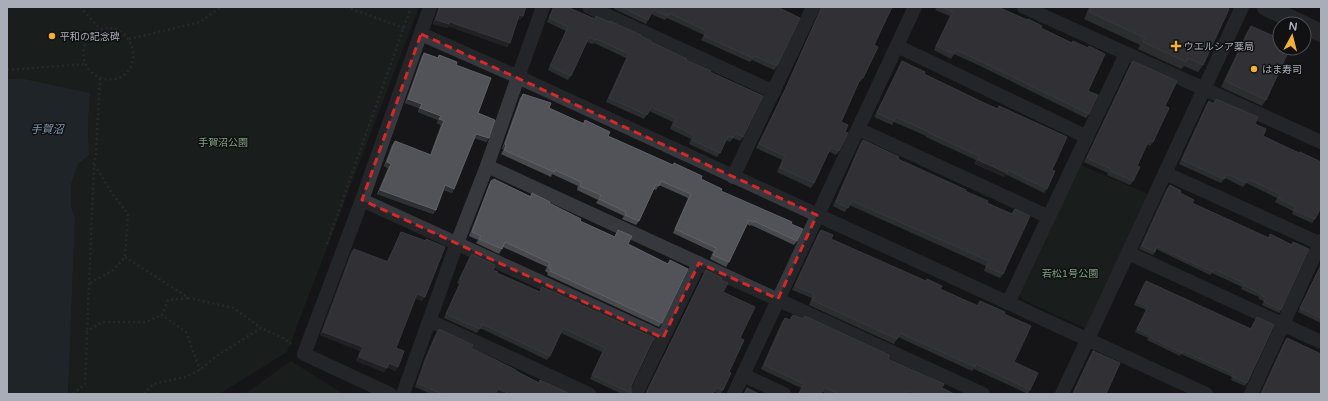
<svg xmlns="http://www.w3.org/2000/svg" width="1328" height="401" font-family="'Varela Round','Noto Sans JP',sans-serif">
<rect width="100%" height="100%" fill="#161618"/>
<!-- green -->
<g fill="#1e261f">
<polygon points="7,7 419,7 287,352 219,394 68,394 75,218 71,205 71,184 78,164 89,155 88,126 90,93 20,78 7,79"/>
<polygon points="1078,164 1148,194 1087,329 1023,300 1018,291"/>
<polygon points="291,361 343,394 245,394"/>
</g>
<!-- water -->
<polygon fill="#2c353c" points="20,78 90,93 88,126 89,155 78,164 71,184 71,205 75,218 68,394 7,394 7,79"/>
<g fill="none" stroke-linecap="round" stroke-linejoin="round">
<!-- path -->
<g stroke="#3d3f44" stroke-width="2.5" stroke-dasharray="2 3" stroke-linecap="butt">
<polyline points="80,7 100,29"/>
<polyline points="346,7 404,28"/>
<path d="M110,28C143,34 140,83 107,79C75,76 75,28 110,28Z"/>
<polyline points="129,39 200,22 221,7"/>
<polyline points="7,70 85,64"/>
<polyline points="327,244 411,7"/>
<polyline points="125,257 189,298 234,308 261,328"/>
<polyline points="90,283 112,271 125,257 128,214 111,192 95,165"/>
<polyline points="188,298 168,300 162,315 186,332 200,370"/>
<polyline points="86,332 102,322 146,322 162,315"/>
<polyline points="73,394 85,384 94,164 96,153 100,78"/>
<polyline points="144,394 153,384 185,377 200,370 215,357 261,328 285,339 291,344"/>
</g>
<!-- minor -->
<g stroke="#37383d" stroke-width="14">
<polyline points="543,7 518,77 487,166 983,394"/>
<polyline points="589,7 774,92"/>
<polyline points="1024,7 1321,142"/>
<polyline points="421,34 518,77 1206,394"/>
<polyline points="897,46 1087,137"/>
<polyline points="858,129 1049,217"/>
<polyline points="1165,173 1321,244"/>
<polyline points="733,177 813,7"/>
<polyline points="362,200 663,338"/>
<polyline points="1128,253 1321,342"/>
<polyline points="1008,303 1126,54"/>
<polyline points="430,321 589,394"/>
<polyline points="743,375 784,394"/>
<polyline points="390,394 304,354 362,200 430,7"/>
<polyline points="403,394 457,243 487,166"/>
<polyline points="636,394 699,263"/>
<polyline points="734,394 915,7"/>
<polyline points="1062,394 1128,253 1242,7"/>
<polyline points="1251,394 1321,241"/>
</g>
<!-- tertiary -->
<g stroke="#37383d" stroke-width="18">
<polyline points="1266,7 1302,24"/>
<polyline points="1304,25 1321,33"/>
</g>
</g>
<!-- wall -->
<g fill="#47494d">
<polygon points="438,7 526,7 523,16 520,20 518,19 510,43 507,47 448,26 447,28 433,24 438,9"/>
<polygon points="553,7 567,7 594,19 596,16 641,36 651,42 710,72 743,137 740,141 733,138 730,142 726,140 720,153 717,157 689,144 691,139 670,129 673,122 649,111 644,119 606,102 626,58 594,43 593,44 587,42 571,76 568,80 548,70 566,31 547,22"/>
<polygon points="615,7 777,7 777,66 774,70 752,60 750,62 701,40 704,35 667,18 665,20 651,14 646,24 614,9"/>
<polygon points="821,7 892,7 874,45 863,78 860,82 859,82 841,122 845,132 839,151 836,155 828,151 814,183 811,188 777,172 782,160 756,148 782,96"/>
<polygon points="937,7 998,7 1041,28 1072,43 1087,48 1089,46 1088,91 1089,114 1086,118 976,64 954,54 951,59 934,50 950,16 935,10"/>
<polygon points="1089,7 1225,7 1203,65 1198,72 1184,66 1181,69 1138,49 1140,45 1084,19"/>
<polygon points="1251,26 1266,100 1262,106 1221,87 1247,32"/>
<polygon points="424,53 438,58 439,55 456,65 489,138 486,142 475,138 452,193 444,190 436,210 433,214 377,194 388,168 384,166 392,145 395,141 430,155 441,125 437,123 438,120 418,112 419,108 405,103 422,56"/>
<polygon points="902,61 924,74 997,109 999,106 1052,170 1047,189 1044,193 1005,174 1004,177 975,164 976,160 926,137 926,136 894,122 892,125 874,117"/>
<polygon points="1133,61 1165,106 1153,142 1150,146 1147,144 1137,166 1133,181 1130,185 1107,175 1108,173 1084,162 1130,65"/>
<polygon points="523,94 549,108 583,123 585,120 608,136 673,165 674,163 721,191 791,224 797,241 794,245 751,225 750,226 747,224 729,262 726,267 710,259 713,252 673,233 688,198 659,185 656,190 654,189 639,221 636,225 622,219 624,216 596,203 598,200 577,190 578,186 552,174 551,177 501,154 504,149 502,149 520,98"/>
<polygon points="1216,99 1255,124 1315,219 1312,223 1292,214 1293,211 1275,202 1277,198 1246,183 1243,187 1225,178 1221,183 1179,164 1206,105 1209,101 1213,103"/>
<polygon points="863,140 898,159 965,191 987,203 1011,214 1015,209 1003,274 1000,278 984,271 986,266 849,205 845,212 833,206 860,144"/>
<polygon points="491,181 530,196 532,193 580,221 614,237 618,230 628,244 668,264 670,260 662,323 659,327 547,275 548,273 545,271 547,267 503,247 499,254 476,243 478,240 469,236 489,185"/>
<polygon points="1170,185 1192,203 1268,238 1270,234 1292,245 1293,242 1281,310 1279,313 1262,305 1264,301 1259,299 1259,297 1241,289 1242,287 1212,273 1210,275 1156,249 1155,252 1153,255 1139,249 1167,188"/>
<polygon points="821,230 831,239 925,281 927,279 940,289 977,305 980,301 1004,314 1014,362 1030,390 1028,394 974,369 972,371 898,337 894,344 809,305 812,298 792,290 818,234"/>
<polygon points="401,232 425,241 426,239 422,301 415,298 396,348 398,367 395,371 387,367 384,372 356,361 360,351 320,335 351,252 354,249 387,261 399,236"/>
<polygon points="472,254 497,273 539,292 542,287 654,338 631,386 631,393 630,394 622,394 590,379 602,352 561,333 550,356 547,360 480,328 477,333 444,318 459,284 457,283 469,258"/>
<polygon points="1321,264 1321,323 1298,312"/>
<polygon points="706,270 721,280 723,292 740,338 729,372 723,390 720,394 714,392 713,394 645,394 703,275"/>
<polygon points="1146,281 1250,329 1257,317 1247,383 1245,386 1231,380 1232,377 1181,354 1180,356 1147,340 1148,338 1135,332 1146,310 1134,305 1144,284"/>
<polygon points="793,315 802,319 805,316 942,388 954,394 828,394 822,392 821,394 798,394 801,388 761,369 782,322 785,318 789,320"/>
<polygon points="439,329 471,348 516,371 539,383 540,380 571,394 498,394 496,393 495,394 431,394 415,387 425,358 436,333"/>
<polygon points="1287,338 1321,394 1260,394 1284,342"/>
<polygon points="1093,351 1106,394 1072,394 1090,356"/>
</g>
<!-- shaded-wall -->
<g fill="#2f3033">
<polygon points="519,15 523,16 520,20 517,19"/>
<polygon points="436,20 450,22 510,43 507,47 448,26 447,28 433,24"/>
<polygon points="408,99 422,104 419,108 405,103"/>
<polygon points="420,108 441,116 438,120 418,112"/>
<polygon points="439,119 444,121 441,125 437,123"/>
<polygon points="476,134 489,138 486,142 474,137"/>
<polygon points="505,144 506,145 504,149 502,149"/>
<polygon points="978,160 1007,173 1004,177 975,164"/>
<polygon points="387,162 391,164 388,168 384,166"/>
<polygon points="445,185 454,189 452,193 443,189"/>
<polygon points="380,190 436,210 433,214 377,194"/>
<polygon points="417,294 425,297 422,301 414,298"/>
<polygon points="323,332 363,347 360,351 320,335"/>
<polygon points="359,357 387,368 384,372 356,361"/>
<polygon points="389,363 398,367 395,371 386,367"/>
<polygon points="498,389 510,394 498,394 495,393"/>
</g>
<!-- building -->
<g fill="#525359" stroke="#5f6168">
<polygon points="440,7 526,7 523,16 519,15 510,43 450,22 449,24 436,20"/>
<polygon points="554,7 567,7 595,19 596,16 609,22 610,21 641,35 641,36 651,41 651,42 687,59 686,60 711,71 710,72 763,96 743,137 735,133 733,138 728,136 720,153 692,140 694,135 673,125 676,118 651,107 647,115 609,98 629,54 596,39 596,40 589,37 571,76 550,66 568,27 549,18"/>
<polygon points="621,7 777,7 800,18 777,66 754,56 753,58 704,36 707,31 669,13 668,16 653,10 648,20"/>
<polygon points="822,7 892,7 874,45 878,47 863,78 861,77 841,122 848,125 845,132 848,133 839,151 831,147 814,183 780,168 785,156 759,144 784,92"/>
<polygon points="942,7 998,7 1027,20 1028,19 1042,26 1041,28 1072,43 1073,41 1088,48 1089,46 1105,54 1088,91 1098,95 1089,114 978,60 956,50 954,54 936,46 953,12"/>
<polygon points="1091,7 1225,7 1229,9 1203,65 1188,58 1186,62 1143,42 1145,38 1089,12"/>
<polygon points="1251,26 1280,39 1280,48 1290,48 1266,100 1225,81"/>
<polygon points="424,53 438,58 439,55 457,62 456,65 491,78 478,113 495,120 489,138 476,134 454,189 445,185 436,210 380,190 391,164 387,162 395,141 431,155 444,121 439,119 441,116 420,108 422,104 408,99"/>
<polygon points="902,61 925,72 924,74 984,103 998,109 999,106 1067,137 1052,170 1055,171 1047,189 1008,170 1007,173 978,160 979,156 929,133 929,132 896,117 894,121 877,113"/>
<polygon points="1133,61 1177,81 1165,106 1169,108 1153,142 1149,140 1137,166 1140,167 1133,181 1110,171 1111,169 1087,158"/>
<polygon points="523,94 551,103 549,108 584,124 585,120 610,132 608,136 673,165 674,163 702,176 701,179 722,189 721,191 792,222 791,224 803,229 797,241 754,221 753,222 749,220 729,262 713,255 716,248 675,229 691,194 661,181 659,186 656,184 639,221 625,215 626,212 599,199 601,195 580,186 581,182 555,170 554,172 504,150 506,145 505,144"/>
<polygon points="1216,99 1258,117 1255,124 1266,129 1263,136 1299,153 1300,152 1321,162 1321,207 1315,219 1294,210 1296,207 1278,198 1280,194 1248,179 1246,183 1227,174 1224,179 1182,160 1209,101 1214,104"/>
<polygon points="863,140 899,157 898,159 966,190 965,191 988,201 987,203 1012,214 1015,209 1030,216 1003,274 986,267 989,261 852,201 848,208 836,202"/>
<polygon points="494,179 531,197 532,193 550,202 549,203 581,219 580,221 615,237 618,230 632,236 628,244 668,264 670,260 688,269 662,323 550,271 551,269 548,267 550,263 505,242 502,249 479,239 481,236 472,232 491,181"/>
<polygon points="1170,185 1181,191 1180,193 1194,200 1192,203 1269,238 1270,234 1292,245 1293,242 1309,249 1281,310 1264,302 1266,298 1261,295 1262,294 1243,285 1244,283 1214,269 1213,272 1156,246 1155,252 1142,246"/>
<polygon points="821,230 833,235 831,239 926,281 927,279 942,286 940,289 978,306 980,301 1005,312 1004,314 1031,326 1014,362 1038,373 1030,390 976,364 975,367 900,333 897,339 812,300 814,294 795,286"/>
<polygon points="401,232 426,241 426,239 445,247 425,297 417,294 396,348 404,351 398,367 389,363 387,368 359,357 363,347 323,332 354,249 388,262"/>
<polygon points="472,254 495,265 493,270 498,272 497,273 540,292 542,287 654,338 631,386 631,393 592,375 605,348 563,328 550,356 482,324 480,329 446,314 462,280 460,279"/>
<polygon points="1321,265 1321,318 1300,308"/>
<polygon points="706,270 722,278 721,280 728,283 723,292 755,307 740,338 744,340 729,372 731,373 723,390 716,387 713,394 646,394"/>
<polygon points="1146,281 1251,329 1257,317 1274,325 1247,383 1233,377 1234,374 1183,351 1182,353 1150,337 1150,335 1137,329 1148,307 1136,302"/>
<polygon points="793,315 803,319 805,316 889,355 888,359 944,384 942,388 954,394 916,394 908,390 906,394 839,394 824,387 821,394 799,394 804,384 764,365 785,318 790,320"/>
<polygon points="439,329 473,345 471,348 516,370 516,371 539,383 540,380 571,394 510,394 498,389 495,394 442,394 417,383 428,354"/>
<polygon points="1287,338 1321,354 1321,394 1265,394 1262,393"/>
<polygon points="1093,351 1120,363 1106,394 1073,394"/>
<polygon points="747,388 759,394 744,394"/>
</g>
<!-- marked area -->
<path d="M0 0H1328V401H0ZM421,34L817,215L778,299L699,263L663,338L362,200Z" fill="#161618" fill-opacity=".55" fill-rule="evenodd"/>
<path fill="none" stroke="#d62828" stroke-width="3" stroke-dasharray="8 5" stroke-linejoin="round" d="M421,34L817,215L778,299L699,263L663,338L362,200Z"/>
<!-- markers -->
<g fill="#f2b134" stroke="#111113" stroke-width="1.5">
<circle cx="52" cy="36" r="4"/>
<path d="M1174 40h4v4h4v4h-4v4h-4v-4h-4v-4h4z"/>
<circle cx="1254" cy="69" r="4"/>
</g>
<g text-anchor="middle" stroke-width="3" stroke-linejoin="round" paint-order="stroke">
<!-- poi labels -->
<g font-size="10" fill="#a8adb8" stroke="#111113" text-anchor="start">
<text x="60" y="40">平和の記念碑</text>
<text x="1184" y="50">ウエルシア薬局</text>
<text x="1262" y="73">はま寿司</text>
</g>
<!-- park labels -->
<g font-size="10" fill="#7fa381" stroke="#111113">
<text x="223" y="146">手賀沼公園</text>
<text x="1070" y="277">若松1号公園</text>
</g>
<!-- water labels -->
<g font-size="11" font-style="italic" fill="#7f9bb3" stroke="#111113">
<text x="47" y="133">手賀沼</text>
</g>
</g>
<!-- border -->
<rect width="1328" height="401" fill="none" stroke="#a8adb8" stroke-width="16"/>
<!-- north arrow -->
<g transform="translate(1292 36) rotate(7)"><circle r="19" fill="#111113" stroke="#4d4f55"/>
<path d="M0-3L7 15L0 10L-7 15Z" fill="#f2b134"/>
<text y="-6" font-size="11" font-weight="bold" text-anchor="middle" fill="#a8adb8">N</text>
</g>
</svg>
